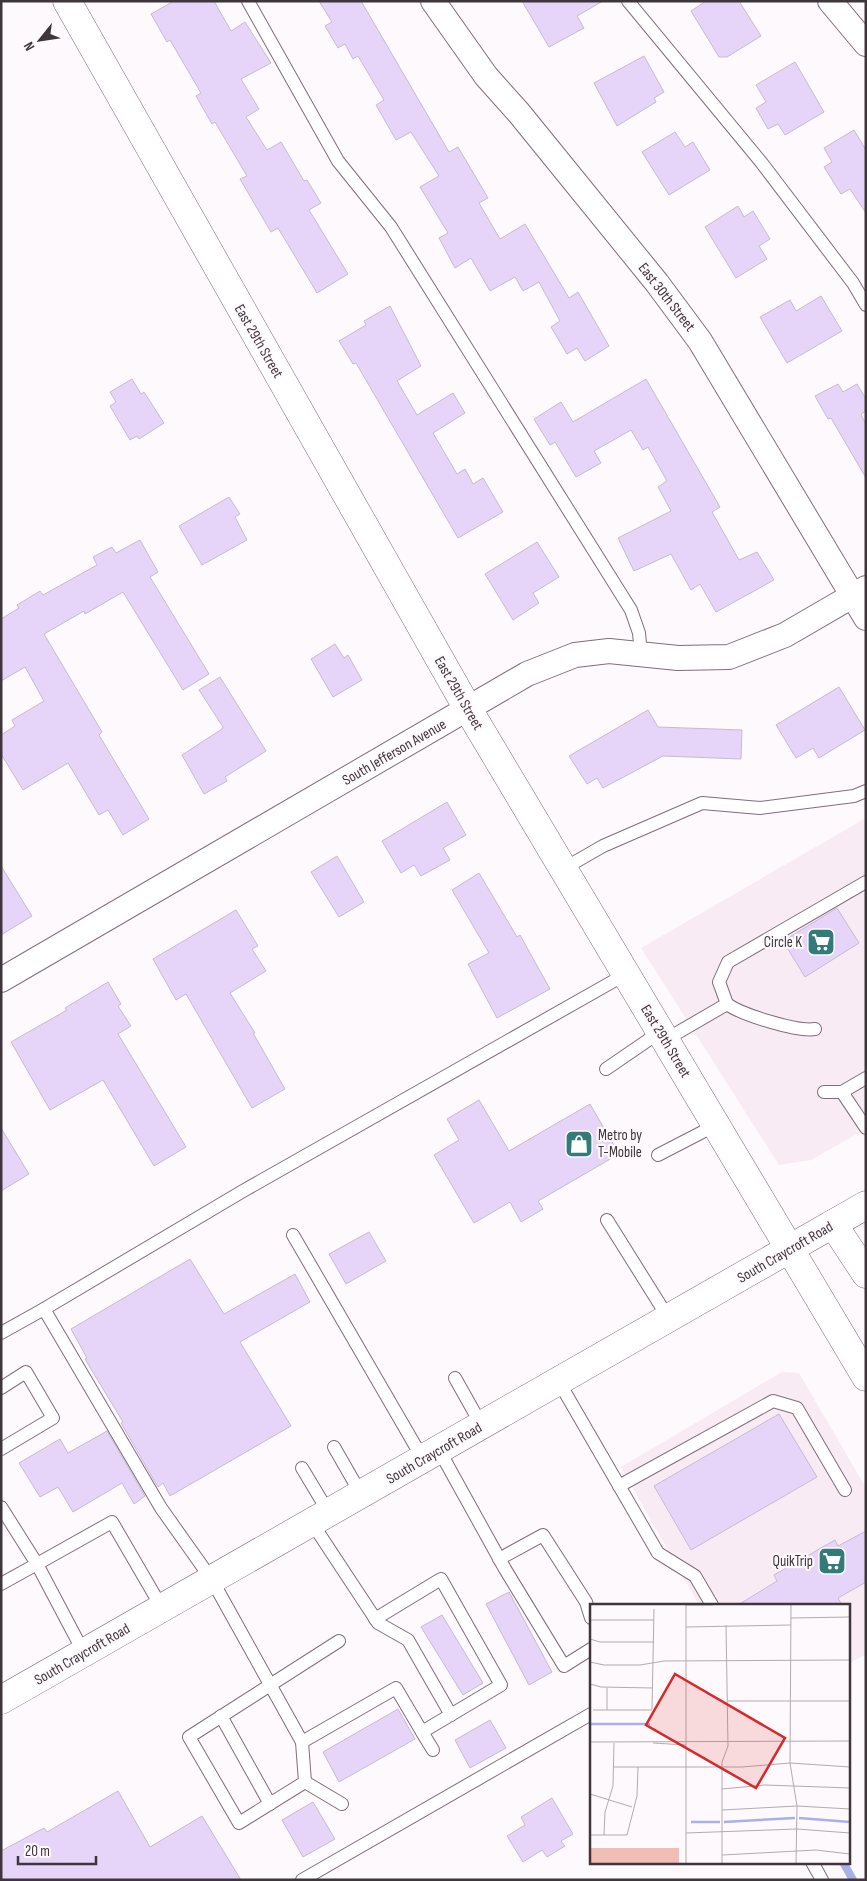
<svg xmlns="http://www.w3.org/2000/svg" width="867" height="1881" font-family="'Sofia Sans Condensed',sans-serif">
<rect width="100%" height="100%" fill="#fef9fd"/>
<!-- built -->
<g fill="#f8ebf4">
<polygon points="866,818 866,1129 811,1160 779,1165 641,948"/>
<polygon points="782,1372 799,1373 866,1488 866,1654 848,1664 848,1605 699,1605 621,1467"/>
</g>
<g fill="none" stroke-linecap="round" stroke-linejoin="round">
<!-- stream -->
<polyline stroke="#a8b0ea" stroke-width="8" points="843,1862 853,1880"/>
</g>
<!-- building -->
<g fill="#e6d5f8" stroke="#c6bbd1">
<polygon points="174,1 214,1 231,31 245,22 271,63 241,79 259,109 246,117 267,150 281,142 304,181 307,180 321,203 309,210 348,274 317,293 278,228 271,232 240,179 247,176 215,122 212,124 196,96 201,93 170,40 167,42 151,14"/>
<polygon points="319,1 361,1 449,152 458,147 488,198 479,203 500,239 525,224 569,298 578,292 609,346 585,361 577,348 567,354 551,327 560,321 539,282 523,291 515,277 490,291 471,258 455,268 439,238 448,233 420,187 439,176 411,132 396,140 376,105 384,100 358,56 353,59 345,44 338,48 325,26 332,22"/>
<polygon points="522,1 603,1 577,16 584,28 549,47"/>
<polygon points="706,1 739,1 761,36 727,57 719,57 691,11"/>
<polygon points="644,56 664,92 654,98 656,102 617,126 594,83"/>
<polygon points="795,62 824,112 785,135 778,124 768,129 756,108 766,102 756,85"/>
<polygon points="854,130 866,150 866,213 850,189 841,194 824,167 832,162 824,148"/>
<polygon points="675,132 685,147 693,142 710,170 669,195 642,152"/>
<polygon points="738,206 744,217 753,211 770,239 759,246 767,259 736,278 705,227"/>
<polygon points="821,296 842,331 787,363 760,317 790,300 796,311"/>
<polygon points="390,306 421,366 397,381 417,415 453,393 465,413 433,433 457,474 465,469 473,484 483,478 503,512 458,538 356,363 353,364 339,341 366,325 364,321"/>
<polygon points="132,379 141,394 144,392 164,423 139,439 137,436 130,440 110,406 116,402 110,392"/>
<polygon points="646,379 720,507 712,512 739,560 757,552 774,580 716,612 700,584 691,590 671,554 634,571 618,538 671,511 658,487 667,481 648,447 643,450 631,430 594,451 601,463 576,477 555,442 550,445 534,419 561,402 573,422"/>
<polygon points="838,384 843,392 857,384 866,399 866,410 861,415 866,424 866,478 831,418 828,419 815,396"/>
<polygon points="229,497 240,514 235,517 247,540 202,565 179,526"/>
<polygon points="140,540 158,572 150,577 209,674 183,690 123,592 85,614 84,611 44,634 102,732 99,735 149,819 123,835 108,810 99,815 68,763 23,790 1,754 1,735 15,726 12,720 44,701 25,667 1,681 1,619 19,608 17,605 40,591 43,595 97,565 93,557 112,547 116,553"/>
<polygon points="537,542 559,577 533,593 539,603 513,620 485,574"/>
<polygon points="335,644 344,658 348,655 362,680 333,697 311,659"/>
<polygon points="220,677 266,751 225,777 227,781 204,794 182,755 222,729 223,727 199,690"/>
<polygon points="839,687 865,730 819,758 813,748 796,758 776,725"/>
<polygon points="648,710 658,727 742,730 741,759 663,756 603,788 597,778 587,784 569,756"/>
<polygon points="447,802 466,835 443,848 450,860 421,876 414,865 401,873 382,841"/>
<polygon points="337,856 364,902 339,917 311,872"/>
<polygon points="1,866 32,916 1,935"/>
<polygon points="479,873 517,937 520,935 550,989 497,1018 468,964 489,953 452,890"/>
<polygon points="837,908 859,943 805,977 783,941"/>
<polygon points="236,910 258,946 252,949 266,971 230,993 255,1033 253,1033 285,1089 252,1108 186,994 176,1000 153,959"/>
<polygon points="108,982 121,1004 118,1006 131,1026 118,1034 186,1147 154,1166 103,1080 50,1110 11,1042 67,1010 65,1008"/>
<polygon points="479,1100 509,1151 590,1104 619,1154 538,1201 543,1209 521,1222 510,1202 474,1223 434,1155 459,1140 447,1119"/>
<polygon points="1,1128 29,1174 1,1191"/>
<polygon points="369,1232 386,1261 346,1284 329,1254"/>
<polygon points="190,1259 224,1314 295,1274 310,1302 240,1342 291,1426 170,1496 163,1483 158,1487 121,1423 123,1422 85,1359 87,1358 71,1329"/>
<polygon points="779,1414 817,1477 691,1550 654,1486"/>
<polygon points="107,1431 145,1496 134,1504 122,1483 73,1512 58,1487 40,1497 19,1463 60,1439 68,1453"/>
<polygon points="866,1531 866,1582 838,1598 842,1605 738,1605 777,1581 774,1575 835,1540 838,1546"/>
<polygon points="509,1592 552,1672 529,1685 486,1604"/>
<polygon points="442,1615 483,1683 463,1695 421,1627"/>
<polygon points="398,1709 415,1739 339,1782 323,1752"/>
<polygon points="490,1720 506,1748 470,1768 455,1740"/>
<polygon points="118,1791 150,1847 202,1816 241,1880 1,1880 1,1851 44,1828 47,1832"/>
<polygon points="552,1798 573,1834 561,1841 565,1846 547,1857 542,1850 523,1862 507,1836 525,1825 521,1817"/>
<polygon points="313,1802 335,1839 303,1857 282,1820"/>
</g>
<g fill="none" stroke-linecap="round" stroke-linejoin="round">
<defs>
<g id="lane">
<polyline points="248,1 338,161 391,227 631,610 639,633 641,654"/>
<polyline points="628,1 761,162 853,283 866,305"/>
<polyline points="563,869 603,846 702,803 760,808 854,796 866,791"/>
<polyline points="727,1004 719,982 728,962 866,882"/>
<path d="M665,1040L727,1004C742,1015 798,1032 815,1029"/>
<polyline points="606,1069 660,1032"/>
<polyline points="824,1092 842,1092 866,1078"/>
<polyline points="842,1092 866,1128"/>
<polyline points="658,1155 716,1125"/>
<polyline points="607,1220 669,1319"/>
<polyline points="293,1235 423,1459"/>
<polyline points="44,1309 243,1191 626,974"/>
<polyline points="1,1333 44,1309 161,1508 212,1580 302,1742 305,1782 239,1823 189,1737 339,1641"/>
<polyline points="455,1378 482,1426"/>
<polyline points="559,1382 658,1553 695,1576 712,1605"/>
<polyline points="1,1388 26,1372 53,1418 1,1449"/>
<polyline points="334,1447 361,1494"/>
<polyline points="439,1450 505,1569 564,1666 591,1649"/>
<polyline points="302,1468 329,1513"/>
<polyline points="619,1486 773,1401 797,1408 845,1490"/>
<polyline points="1,1507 37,1564 1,1584"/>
<polyline points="312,1523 378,1623 408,1640 451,1715"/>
<polyline points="499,1559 543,1535 586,1602 591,1618"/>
<polyline points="84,1653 37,1564 112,1522 162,1608"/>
<polyline points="221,1716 270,1804"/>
<polyline points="422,1732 433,1750"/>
<polyline points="302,1742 396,1688 422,1732 501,1685 441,1579 375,1619"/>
<polyline points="305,1782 342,1804"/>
<polyline points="812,1862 822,1880"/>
<polyline points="302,1880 591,1714"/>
</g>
<g id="street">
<polyline points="433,1 486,76 519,113 657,283 700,341 866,618"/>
<polyline points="830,1 866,44"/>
<polyline points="1,980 527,674 575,655 609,651 678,658 729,657 785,635 866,588"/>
</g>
<g id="secondary">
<polyline points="67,1 468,709 866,1377"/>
<polyline points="833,1224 866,1274"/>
<polyline points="1,1700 866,1205"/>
</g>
</defs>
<!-- lane casing -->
<use href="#lane" stroke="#816d7c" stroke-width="14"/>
<!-- street casing -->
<use href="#street" stroke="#816d7c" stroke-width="26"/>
<!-- secondary casing -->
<use href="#secondary" stroke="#816d7c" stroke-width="29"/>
<!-- lane -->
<use href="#lane" stroke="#fff" stroke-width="12"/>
<!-- street -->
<use href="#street" stroke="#fff" stroke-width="24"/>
<!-- secondary -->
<use href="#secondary" stroke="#fff" stroke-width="28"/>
</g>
<!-- icons -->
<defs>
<symbol id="supermarket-square" viewBox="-11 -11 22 22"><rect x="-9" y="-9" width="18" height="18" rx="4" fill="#327b79" stroke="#fef9fd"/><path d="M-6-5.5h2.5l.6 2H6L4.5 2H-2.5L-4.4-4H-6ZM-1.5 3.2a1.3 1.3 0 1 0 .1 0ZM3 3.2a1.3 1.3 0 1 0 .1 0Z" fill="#fff"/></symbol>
<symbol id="shop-square" viewBox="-11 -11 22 22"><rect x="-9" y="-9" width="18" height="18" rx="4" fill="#327b79" stroke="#fef9fd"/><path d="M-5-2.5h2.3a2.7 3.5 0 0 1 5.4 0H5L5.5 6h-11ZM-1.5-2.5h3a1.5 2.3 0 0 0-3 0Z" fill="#fff"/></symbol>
</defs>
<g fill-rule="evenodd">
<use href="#supermarket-square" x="805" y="926" width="32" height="32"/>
<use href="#shop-square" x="563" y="1128" width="32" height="32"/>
<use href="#supermarket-square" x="816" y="1545" width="32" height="32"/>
</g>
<g text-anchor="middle" stroke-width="4.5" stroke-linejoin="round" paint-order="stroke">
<!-- street labels -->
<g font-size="15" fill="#3f363c" stroke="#fef9fd">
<text transform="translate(667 297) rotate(52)" y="5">East 30th Street</text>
<text transform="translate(259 341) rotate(60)" y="5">East 29th Street</text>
<text transform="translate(459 693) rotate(60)" y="5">East 29th Street</text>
<text transform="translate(394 752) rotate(-30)" y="5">South Jefferson Avenue</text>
<text transform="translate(666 1041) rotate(59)" y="5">East 29th Street</text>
<text transform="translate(785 1252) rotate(-30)" y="5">South Craycroft Road</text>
<text transform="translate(434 1453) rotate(-30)" y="5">South Craycroft Road</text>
<text transform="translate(82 1654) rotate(-30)" y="5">South Craycroft Road</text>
</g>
<!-- poi labels -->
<g font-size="15" fill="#3f363c" stroke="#fef9fd" text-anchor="end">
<text x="802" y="947">Circle K</text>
<text x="598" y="1140" text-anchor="start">Metro by<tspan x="598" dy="17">T-Mobile</tspan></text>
<text x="813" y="1566">QuikTrip</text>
</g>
</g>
<!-- overview -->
<g transform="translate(590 1604)">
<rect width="260" height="260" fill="#fef9fd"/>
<path d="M0,244H89V259H0Z" fill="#f0beb4"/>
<path fill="none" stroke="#a8b0ea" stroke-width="2.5" d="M0,120H60M209,214L260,218M101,218H130M134,218L205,214"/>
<path fill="none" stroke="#b2abb0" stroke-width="1" d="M96,1H123M96,1V259M201,1L200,159L207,202L206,259M201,14L260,13M0,16H64M96,23L201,21M0,35L10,38H64M0,58L14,61H50L74,57L260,56M0,80L11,83L63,84M138,97H260M62,105L64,5M3,106H62M17,106V84M0,138L260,137M63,139L96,141M24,163H152L200,159L260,163M0,166V138M132,185L175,181L260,184M0,190L42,203M132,206L207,202L260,205M96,229L207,225L260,229M0,231H37M14,231L15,208L23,182L24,139M37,231L47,192L48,163M132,251L226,246L260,250M132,259V158L138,142L136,21"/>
<path fill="#d62828" fill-opacity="0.15" stroke="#d62828" stroke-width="2.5" d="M85,70L195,134L166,184L56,121Z"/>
<rect width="260" height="260" fill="none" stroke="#3f363c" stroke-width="2.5"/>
</g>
<!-- border -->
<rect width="867" height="1881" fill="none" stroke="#3f363c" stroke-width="5"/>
<!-- north arrow -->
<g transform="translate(40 40) rotate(240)" stroke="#fef9fd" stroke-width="4" paint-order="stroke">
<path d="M0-4L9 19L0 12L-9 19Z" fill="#3f363c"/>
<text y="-8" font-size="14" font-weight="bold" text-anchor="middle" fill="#3f363c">N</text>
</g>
<!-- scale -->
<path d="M18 1856v8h78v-8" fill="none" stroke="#3f363c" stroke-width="2.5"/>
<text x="25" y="1856" font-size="15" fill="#3f363c" stroke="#fef9fd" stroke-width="4" paint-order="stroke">20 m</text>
</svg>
